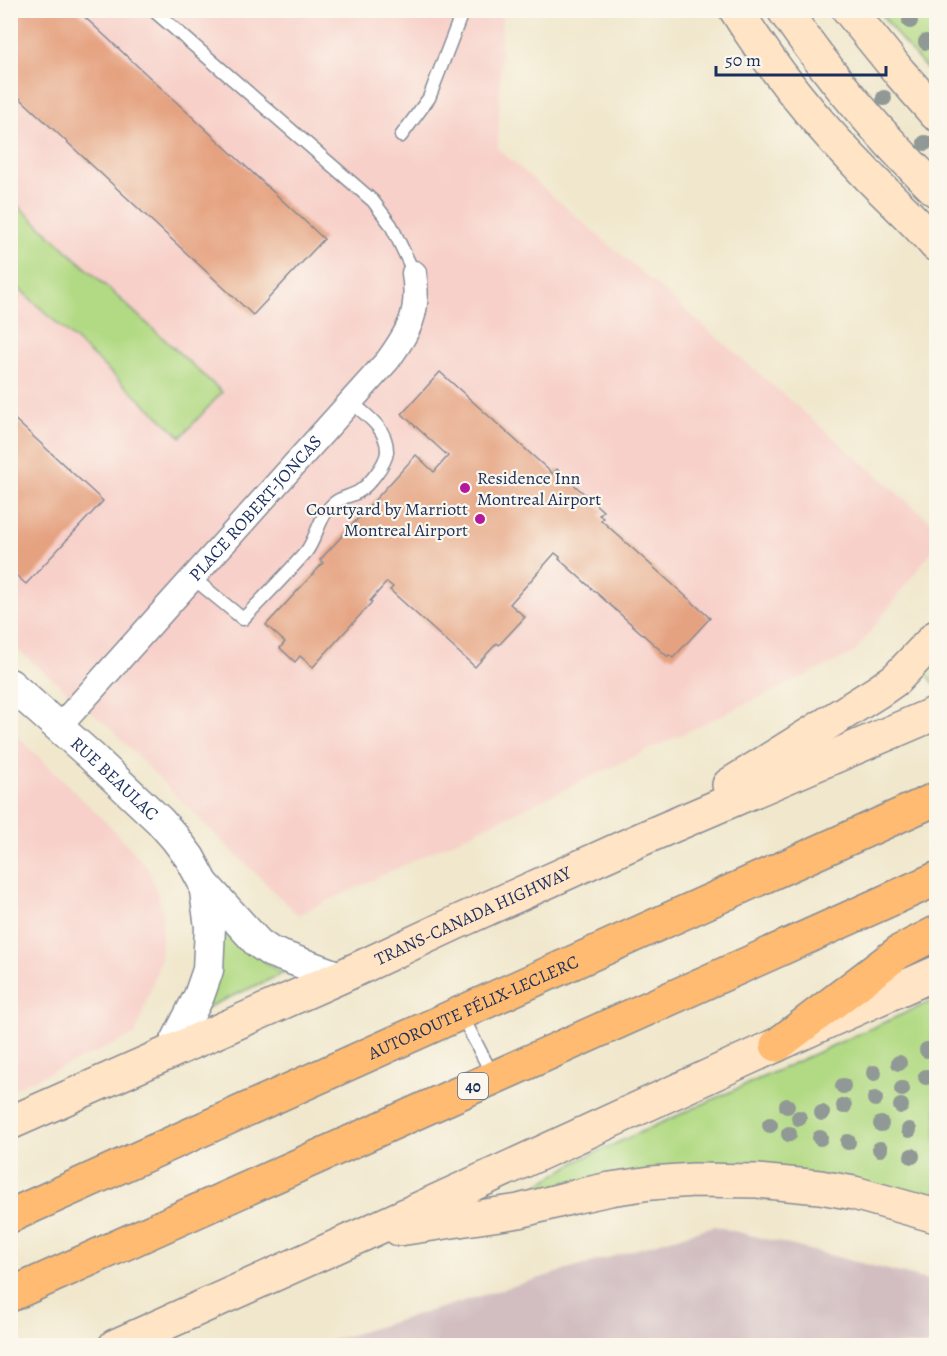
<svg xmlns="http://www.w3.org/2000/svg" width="947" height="1356" font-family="Alegreya,serif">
<rect width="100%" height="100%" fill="#fbf7ec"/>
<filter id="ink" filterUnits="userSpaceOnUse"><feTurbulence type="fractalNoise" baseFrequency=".0167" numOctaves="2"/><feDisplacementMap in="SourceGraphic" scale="12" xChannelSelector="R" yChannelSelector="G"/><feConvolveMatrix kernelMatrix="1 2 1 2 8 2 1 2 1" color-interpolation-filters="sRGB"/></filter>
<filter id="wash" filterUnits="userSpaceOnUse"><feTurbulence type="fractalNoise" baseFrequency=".008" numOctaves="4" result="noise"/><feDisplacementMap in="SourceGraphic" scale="24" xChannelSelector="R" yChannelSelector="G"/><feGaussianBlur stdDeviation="1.35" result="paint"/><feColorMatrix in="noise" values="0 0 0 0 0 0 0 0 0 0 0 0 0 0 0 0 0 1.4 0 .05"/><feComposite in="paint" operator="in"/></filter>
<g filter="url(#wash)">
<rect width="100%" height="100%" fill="#f0e7cc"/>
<!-- built -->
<g fill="#f7d0c9">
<polygon points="11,11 502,11 498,149 936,526 936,545 854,653 298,915 179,799 110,728 11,644"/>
<polygon points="10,729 119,835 149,870 163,911 160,962 135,1035 11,1090"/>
</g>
<!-- industrial -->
<polygon fill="#d2bec1" points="714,1226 936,1282 936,1345 317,1345"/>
<!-- green -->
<g fill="#b2da84" stroke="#668471" stroke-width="1.5">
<polygon points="879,11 936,11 936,80 898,36"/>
<polygon points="15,203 222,392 181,437 11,281 11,208"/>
<polygon points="936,657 936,681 933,683 924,669"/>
<polygon points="222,927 276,970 284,973 206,1008"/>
<polygon points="936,999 936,1203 898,1191 541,1191 537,1185 579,1160"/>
</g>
<g id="blocks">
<!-- building -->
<g fill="#e5a280">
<polygon points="10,10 77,10 324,239 253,315 10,89"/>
<polygon points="440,372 553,474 557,469 603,511 599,515 603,518 601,520 710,618 673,658 669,655 668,657 559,559 560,557 555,553 510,604 525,617 499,645 497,643 475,667 390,590 393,587 387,582 370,601 372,602 313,667 300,656 295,662 280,648 285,642 266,625 323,563 320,560 416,455 434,472 448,456 402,414"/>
<polygon points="10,415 103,501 26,584 10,570"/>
</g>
</g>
</g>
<g filter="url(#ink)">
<use href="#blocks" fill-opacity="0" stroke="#868b95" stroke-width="1.5"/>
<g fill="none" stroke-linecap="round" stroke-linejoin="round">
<defs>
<g id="service">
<polyline points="153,10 373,201 391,225 414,273"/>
<polyline points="401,136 429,98 463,10"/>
<path d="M193,578L243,619C264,597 286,575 306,552C318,536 319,513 337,501C343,497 351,496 358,492C368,486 386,464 387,452C388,429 366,415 351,402"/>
<polyline points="461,1014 493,1076"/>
</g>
<g id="minor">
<path id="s1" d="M59,727L388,360C410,329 420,313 414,273"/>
</g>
<g id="tertiary">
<path id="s2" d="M10,684L91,756L160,821L175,838L190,858L204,884L258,943L271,952L340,977"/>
<polyline points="170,1053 199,996 208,970 210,927 204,884"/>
</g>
<g id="secondary">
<path d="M736,10C771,66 813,119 859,166C884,193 912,217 936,245"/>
<path d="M784,10C829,75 880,136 936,190"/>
<polyline points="849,10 900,73 936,114"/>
<polyline points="729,785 879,691 896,679 936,637"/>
<path id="s3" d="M10,1123L340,977L462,920L644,838L936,713"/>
<polyline points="399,1229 519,1211 573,1197 610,1189 651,1183 694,1180 757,1181 820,1187 854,1193 936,1216"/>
<polyline points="115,1346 362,1235 831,1020 936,973"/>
</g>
<g id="motorway">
<polyline points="777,1045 899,952 936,933"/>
<path id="s4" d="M10,1216L936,799"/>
<polyline points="10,1295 936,879"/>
</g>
</defs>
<!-- service casing -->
<use href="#service" stroke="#868b95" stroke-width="15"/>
<!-- minor casing -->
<use href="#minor" stroke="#868b95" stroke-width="27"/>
<!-- tertiary casing -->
<use href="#tertiary" stroke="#868b95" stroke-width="33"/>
<!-- secondary casing -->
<use href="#secondary" stroke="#868b95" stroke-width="36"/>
<!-- motorway casing -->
<use href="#motorway" stroke="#868b95" stroke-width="36"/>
<!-- service -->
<use href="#service" stroke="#fff" stroke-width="12"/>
<!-- minor -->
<use href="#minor" stroke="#fff" stroke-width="24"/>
<!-- tertiary -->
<use href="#tertiary" stroke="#fff" stroke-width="30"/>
<!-- secondary -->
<use href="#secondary" stroke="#ffe4c6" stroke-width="33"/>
<!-- motorway -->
<use href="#motorway" stroke="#febb71" stroke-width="33"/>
</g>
<!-- trees -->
<g fill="#909995">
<circle cx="910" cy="21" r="8"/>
<circle cx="926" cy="42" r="8"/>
<circle cx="884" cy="98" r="8"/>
<circle cx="925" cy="143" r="8"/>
<circle cx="927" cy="1050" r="8"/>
<circle cx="899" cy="1063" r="8"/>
<circle cx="874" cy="1073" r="8"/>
<circle cx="926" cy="1077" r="8"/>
<circle cx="843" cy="1086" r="8"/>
<circle cx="902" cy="1089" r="8"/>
<circle cx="875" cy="1099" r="8"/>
<circle cx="787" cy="1106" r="8"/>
<circle cx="844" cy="1106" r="8"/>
<circle cx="901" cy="1106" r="8"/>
<circle cx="822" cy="1113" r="8"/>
<circle cx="799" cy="1118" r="8"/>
<circle cx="881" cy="1124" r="8"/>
<circle cx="770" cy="1125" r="8"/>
<circle cx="909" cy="1130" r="8"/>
<circle cx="789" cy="1134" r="8"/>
<circle cx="820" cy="1138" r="8"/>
<circle cx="848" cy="1142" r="8"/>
<circle cx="880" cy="1149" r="8"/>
<circle cx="912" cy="1156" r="8"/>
</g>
</g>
<!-- markers -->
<g fill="#b5179e" stroke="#fbf7ec" stroke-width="2">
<circle cx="465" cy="488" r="6"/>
<circle cx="480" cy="519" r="6"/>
</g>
<g text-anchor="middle" stroke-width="4.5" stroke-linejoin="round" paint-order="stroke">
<!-- shield labels -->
<rect fill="#fbf7ec" stroke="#5e6b89" stroke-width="1.5" x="458" y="1073" width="30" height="26" rx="4.5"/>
<g font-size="16" font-weight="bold" fill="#1b2f5e">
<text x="473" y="1092">40</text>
</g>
<!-- poi labels -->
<g font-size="18" fill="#1b2f5e" stroke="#fbf7ec" text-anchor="start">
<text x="477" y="484">Residence Inn<tspan x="477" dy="21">Montreal Airport</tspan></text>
<text x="468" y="515" text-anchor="end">Courtyard by Marriott<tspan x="468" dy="21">Montreal Airport</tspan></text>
</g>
<!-- street labels -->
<g font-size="18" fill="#1b2f5e" stroke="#fbf7ec">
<text dy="6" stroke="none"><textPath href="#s1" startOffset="294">PLACE ROBERT-JONCAS</textPath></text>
<text dy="6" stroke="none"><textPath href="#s2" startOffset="141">RUE BEAULAC</textPath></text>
<text dy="6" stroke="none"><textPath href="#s3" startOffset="507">TRANS-CANADA HIGHWAY</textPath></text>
<text dy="6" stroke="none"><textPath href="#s4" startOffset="508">AUTOROUTE FÉLIX-LECLERC</textPath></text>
</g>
</g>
<!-- margin -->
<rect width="947" height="1356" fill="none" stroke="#fbf7ec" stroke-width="36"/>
<!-- scale -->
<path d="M716 66v9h170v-9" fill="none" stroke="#1b2f5e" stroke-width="3"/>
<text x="725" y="66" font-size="18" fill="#1b2f5e" stroke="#fbf7ec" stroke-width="4.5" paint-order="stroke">50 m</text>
</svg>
